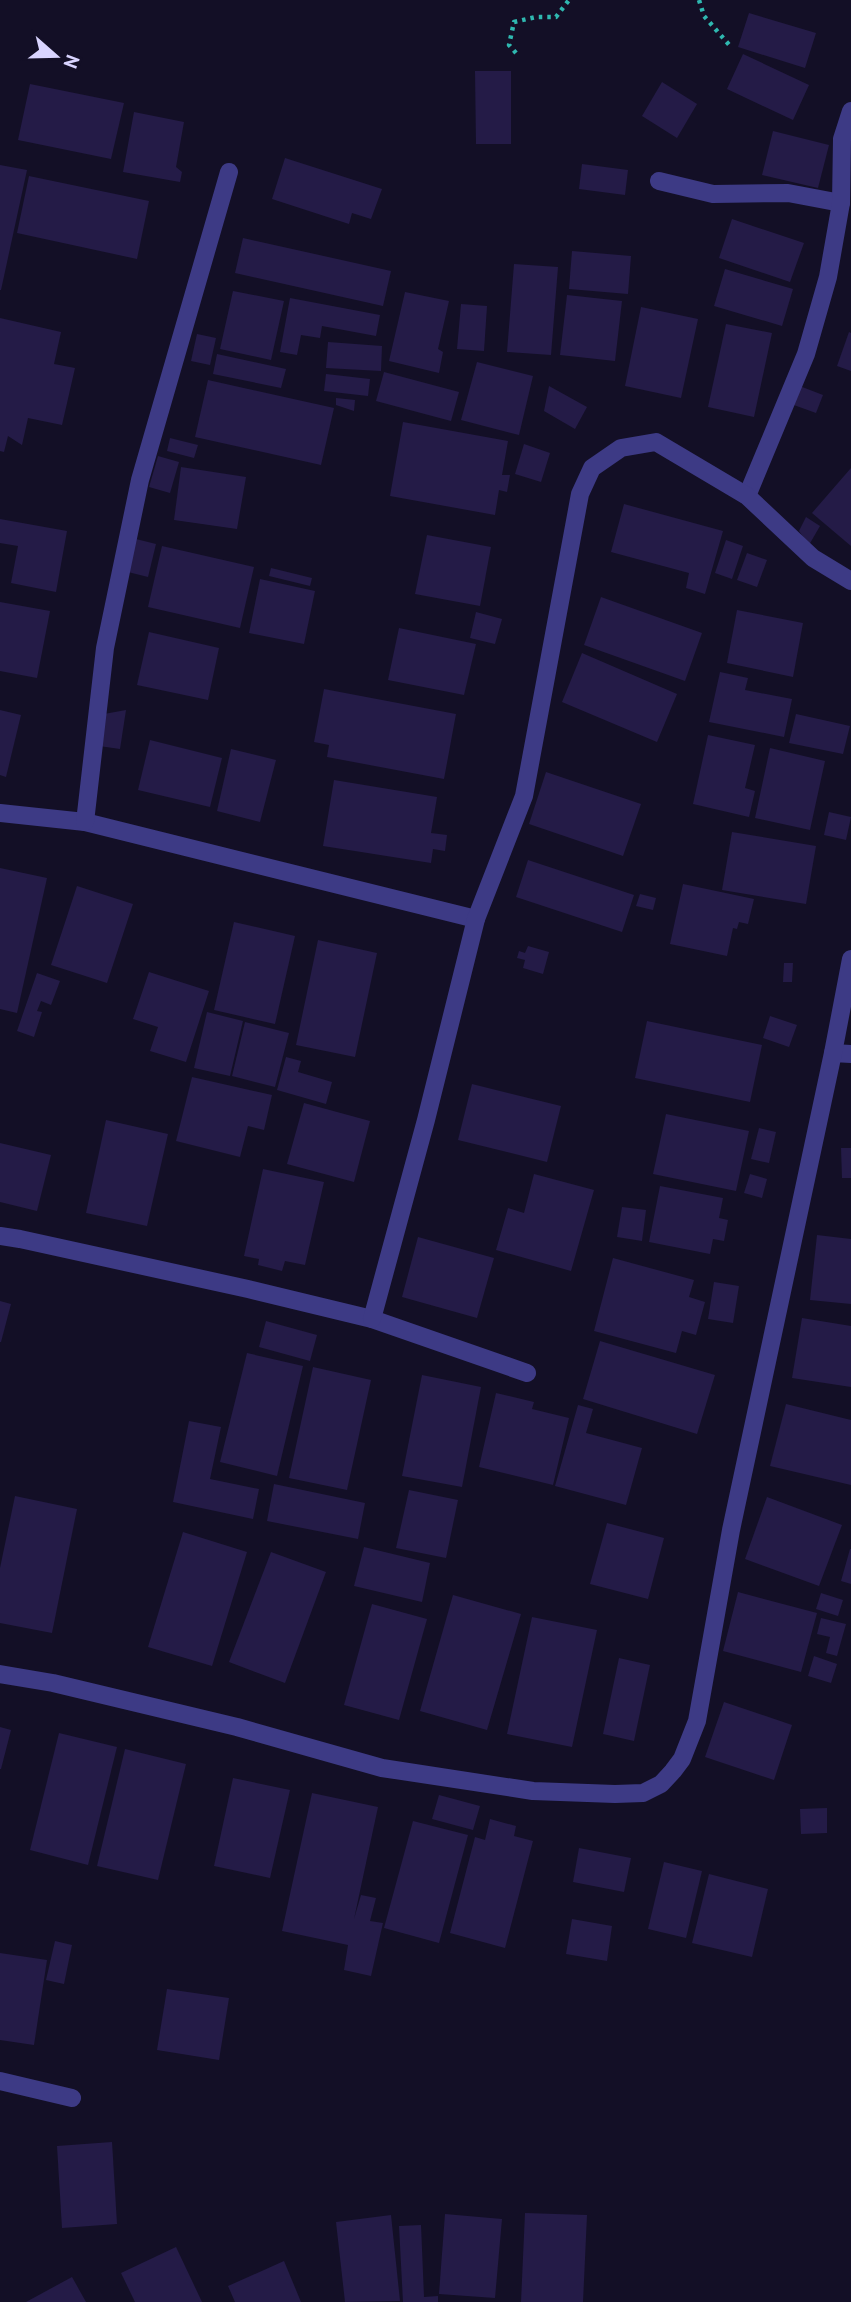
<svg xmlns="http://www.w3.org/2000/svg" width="851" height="2302" font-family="'PT Sans',sans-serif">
<rect width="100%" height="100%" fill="#130f26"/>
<!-- building -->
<g fill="#241b47">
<polygon points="749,13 816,33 805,68 738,47"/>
<polygon points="743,54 809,85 793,120 727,89"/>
<polygon points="475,71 511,71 511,144 476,144"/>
<polygon points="662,82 697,104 677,138 642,116"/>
<polygon points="30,84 124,103 111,159 18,140"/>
<polygon points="134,112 184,122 176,167 182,172 180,182 123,172"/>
<polygon points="773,131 829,145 818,188 762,175"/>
<polygon points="285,158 382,189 371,219 352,213 349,224 272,199"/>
<polygon points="582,164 628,170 625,195 579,189"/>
<polygon points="0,165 27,170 1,290 0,290"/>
<polygon points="29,176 149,201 137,259 17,233"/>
<polygon points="732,219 804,243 790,282 719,258"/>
<polygon points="243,238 391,271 383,306 235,273"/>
<polygon points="572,251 631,256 628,294 569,289"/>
<polygon points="514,264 558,267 551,355 507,352"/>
<polygon points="725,269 793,289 782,326 714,306"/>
<polygon points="233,291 284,301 271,360 220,349"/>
<polygon points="405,292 449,301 438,349 443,352 439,373 389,361"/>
<polygon points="567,295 622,301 615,361 560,355"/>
<polygon points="290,298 380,315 376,336 322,326 320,338 301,335 297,355 280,352"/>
<polygon points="461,304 487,306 484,351 457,349"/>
<polygon points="641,307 698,319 681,398 625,386"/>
<polygon points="0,318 61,332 54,364 75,368 62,425 28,418 22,445 8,436 4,452 0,451"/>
<polygon points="726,324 772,333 754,417 708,407"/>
<polygon points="849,332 851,333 851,371 837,366"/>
<polygon points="197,334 216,338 210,365 191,361"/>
<polygon points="328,342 382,346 381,371 326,368"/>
<polygon points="217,354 286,369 281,388 213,374"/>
<polygon points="477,362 533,376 519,435 461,420"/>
<polygon points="384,372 459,392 451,421 376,401"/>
<polygon points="326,374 370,379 368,396 324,391"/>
<polygon points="208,380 334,408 321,465 195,437"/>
<polygon points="797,385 823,395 816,413 791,404"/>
<polygon points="549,386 587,407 575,429 544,411"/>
<polygon points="336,398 355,400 354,411 336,405"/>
<polygon points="403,422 508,441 502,475 510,475 507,492 499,490 495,515 390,496"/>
<polygon points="170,438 198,445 194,458 167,451"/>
<polygon points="524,444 550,453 541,482 515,474"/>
<polygon points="158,456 179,462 170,493 149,487"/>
<polygon points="181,467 246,477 237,529 174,520"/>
<polygon points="851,468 851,546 812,513"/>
<polygon points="624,504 723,531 705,594 686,588 689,573 611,552"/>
<polygon points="806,517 820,526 809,545 799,531"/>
<polygon points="0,519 67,531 56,592 11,583 18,546 0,543"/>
<polygon points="427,535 491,547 480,606 415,594"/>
<polygon points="136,539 156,544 148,577 128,572"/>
<polygon points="726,540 743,546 732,579 715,573"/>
<polygon points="162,546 254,567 240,628 148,607"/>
<polygon points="747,553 767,560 757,587 737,580"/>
<polygon points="271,568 312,578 310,586 269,576"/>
<polygon points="260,579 315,591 304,644 249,633"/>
<polygon points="601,597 702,633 685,681 584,645"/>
<polygon points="0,602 50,611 37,678 0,671"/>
<polygon points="737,610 803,623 793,677 727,663"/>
<polygon points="476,612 502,619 495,644 470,638"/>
<polygon points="399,628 476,644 464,695 388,680"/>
<polygon points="149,632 219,648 208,700 137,685"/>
<polygon points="582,653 677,694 657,742 562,702"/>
<polygon points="720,672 748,678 745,690 792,699 784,737 709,722"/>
<polygon points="324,689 456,714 444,779 327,757 329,745 314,742"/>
<polygon points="0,710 21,715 6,777 0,775"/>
<polygon points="126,710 120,749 99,746 104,714"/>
<polygon points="796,714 850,726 843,754 789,743"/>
<polygon points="708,735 755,745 745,788 755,791 749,817 693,804"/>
<polygon points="150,740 222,758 210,807 138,790"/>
<polygon points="770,748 825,761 810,830 755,818"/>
<polygon points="231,749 276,760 260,822 217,811"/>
<polygon points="546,772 641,804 623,856 529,824"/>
<polygon points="334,780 437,797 431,833 447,835 445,851 433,849 431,863 323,846"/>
<polygon points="829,812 851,817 846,840 824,835"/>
<polygon points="732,832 816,846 806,904 722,890"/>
<polygon points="528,860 634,895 622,932 516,897"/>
<polygon points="0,868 47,878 17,1013 0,1009"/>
<polygon points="683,884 754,899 748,924 739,922 737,929 733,928 727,956 670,944"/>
<polygon points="77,886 133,904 107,983 51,965"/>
<polygon points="640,894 656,898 653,910 636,906"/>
<polygon points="234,922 295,936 275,1024 214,1010"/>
<polygon points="318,940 377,953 355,1057 296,1045"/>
<polygon points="528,946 549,952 543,974 523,968 525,960 517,958 519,951 525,953"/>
<polygon points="784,963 793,963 792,982 783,982"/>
<polygon points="149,972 209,991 186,1062 150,1051 158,1027 133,1019"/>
<polygon points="37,973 60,981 51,1005 41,1001 37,1011 42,1012 34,1037 17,1031"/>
<polygon points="207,1012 243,1021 230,1076 194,1068"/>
<polygon points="770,1016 797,1025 789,1047 763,1038"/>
<polygon points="647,1021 762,1045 750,1102 635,1078"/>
<polygon points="245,1022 289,1033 275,1087 232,1076"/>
<polygon points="286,1057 301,1061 298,1072 332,1082 326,1104 277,1090"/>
<polygon points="192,1077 272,1095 264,1130 248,1126 240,1157 176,1141"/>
<polygon points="472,1084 561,1106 547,1162 458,1140"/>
<polygon points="304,1103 370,1121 354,1182 287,1164"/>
<polygon points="666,1114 749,1131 736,1191 653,1174"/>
<polygon points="106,1120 168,1134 147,1226 86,1213"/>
<polygon points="759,1128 776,1132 769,1163 751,1159"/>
<polygon points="0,1143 51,1155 37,1211 0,1202"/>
<polygon points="841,1148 851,1148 851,1178 842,1178"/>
<polygon points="263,1169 324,1182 305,1265 285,1261 282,1271 258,1265 259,1259 244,1256"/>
<polygon points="534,1174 594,1190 571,1271 496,1250 508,1208 524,1213"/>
<polygon points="750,1174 767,1179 762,1198 744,1193"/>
<polygon points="660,1186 723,1198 719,1218 728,1220 724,1241 713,1239 710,1254 649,1242"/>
<polygon points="622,1207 646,1210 642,1241 617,1237"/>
<polygon points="817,1235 851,1239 851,1304 810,1300"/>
<polygon points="418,1237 494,1258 477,1318 402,1297"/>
<polygon points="613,1258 694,1280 689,1297 705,1302 696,1335 682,1331 676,1353 594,1331"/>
<polygon points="714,1282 739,1286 733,1323 708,1319"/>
<polygon points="0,1301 11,1304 1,1342 0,1342"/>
<polygon points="802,1318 851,1326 851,1387 792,1378"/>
<polygon points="266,1321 317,1335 310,1361 259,1347"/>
<polygon points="600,1341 715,1375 697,1434 583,1399"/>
<polygon points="247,1353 303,1366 277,1476 220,1462"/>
<polygon points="313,1367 371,1380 347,1490 289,1478"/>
<polygon points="422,1375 481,1387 462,1487 402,1476"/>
<polygon points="496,1393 534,1402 532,1409 569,1418 553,1485 479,1467"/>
<polygon points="786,1404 851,1420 851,1485 770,1466"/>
<polygon points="578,1405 593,1409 586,1433 642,1448 626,1505 555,1486"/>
<polygon points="189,1421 221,1427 210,1479 259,1489 253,1519 173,1502"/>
<polygon points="274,1484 365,1503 358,1539 267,1521"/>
<polygon points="409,1490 458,1500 446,1558 396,1548"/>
<polygon points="15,1496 77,1509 52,1633 0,1623 0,1568"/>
<polygon points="767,1497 842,1525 819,1586 745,1559"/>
<polygon points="607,1523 664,1538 648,1599 590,1584"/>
<polygon points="183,1532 247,1552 212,1666 148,1647"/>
<polygon points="364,1547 430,1563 422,1602 354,1586"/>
<polygon points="850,1549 851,1549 851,1584 841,1581"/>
<polygon points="271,1552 326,1572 285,1683 229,1662"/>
<polygon points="738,1592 817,1613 801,1672 723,1651"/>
<polygon points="821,1593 843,1600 838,1616 816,1609"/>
<polygon points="453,1595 521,1614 487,1730 420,1711"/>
<polygon points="372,1604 427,1619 399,1720 344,1705"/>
<polygon points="532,1617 597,1630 572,1747 507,1734"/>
<polygon points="821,1618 846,1624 837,1656 826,1653 830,1637 817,1634"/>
<polygon points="814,1656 837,1664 831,1683 808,1676"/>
<polygon points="619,1658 650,1665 634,1741 603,1734"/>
<polygon points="724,1702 792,1725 774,1780 705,1757"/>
<polygon points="0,1727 11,1730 1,1769 0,1769"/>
<polygon points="59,1733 117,1747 88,1865 30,1850"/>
<polygon points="125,1749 186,1764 158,1880 97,1866"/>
<polygon points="233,1778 290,1790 270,1878 214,1866"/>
<polygon points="312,1793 378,1807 354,1919 361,1895 376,1898 370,1921 383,1923 371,1976 344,1970 348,1945 282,1931"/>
<polygon points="439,1795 480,1806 473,1830 432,1819"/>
<polygon points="827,1808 827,1833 801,1834 800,1809"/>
<polygon points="490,1819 516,1826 514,1836 533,1841 505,1948 450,1933 475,1837 485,1840"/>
<polygon points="413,1821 468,1835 439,1943 384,1928"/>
<polygon points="579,1848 631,1858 624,1892 573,1882"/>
<polygon points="664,1862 702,1871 686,1938 648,1929"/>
<polygon points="709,1874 768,1889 752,1957 692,1943"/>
<polygon points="572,1919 612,1926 607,1961 566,1954"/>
<polygon points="55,1941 72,1945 64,1984 46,1980"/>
<polygon points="0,1953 47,1960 34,2045 0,2040"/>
<polygon points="167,1989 229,1998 219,2060 157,2050"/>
<polygon points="112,2142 117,2224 62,2228 57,2146"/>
<polygon points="525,2213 587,2215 583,2302 521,2302"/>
<polygon points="445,2214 502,2219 495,2298 439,2294"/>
<polygon points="391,2215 400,2301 345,2302 336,2222"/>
<polygon points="421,2225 424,2297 438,2296 438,2302 403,2302 399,2226"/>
<polygon points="176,2247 202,2302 135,2302 121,2273"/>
<polygon points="284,2261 301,2302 235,2302 228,2286"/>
<polygon points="72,2277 86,2302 26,2302"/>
</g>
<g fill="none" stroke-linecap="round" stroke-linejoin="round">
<!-- path -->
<g stroke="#2fb8b0" stroke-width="4.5" stroke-dasharray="3.5 5" stroke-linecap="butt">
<polyline points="699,0 704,16 731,47"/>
<polyline points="516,53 509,45 514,22 536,17 556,17 569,0"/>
</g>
<!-- street -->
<g stroke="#3d3a85" stroke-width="18">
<polyline points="659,181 713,194 788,193 841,203"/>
<polyline points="747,496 806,354 828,277 841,203 842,139 851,111"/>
<polyline points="0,813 85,822 476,919"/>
<polyline points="85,822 105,648 140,480 229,172"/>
<polyline points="833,1053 851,1054"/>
<polyline points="0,1236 20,1239 248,1289 372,1319 527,1373"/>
<polyline points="372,1319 426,1120 476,919 524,796 580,494 592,468 621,448 656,442 747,496 813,558 851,581"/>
<polyline points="0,1674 53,1683 237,1727 382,1768 533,1791 615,1794 643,1793 661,1784 673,1771 682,1759 697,1721 731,1530 833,1053 851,959"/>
<polyline points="0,2081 72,2098"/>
</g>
</g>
<!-- north arrow -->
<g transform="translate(56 56) rotate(110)" stroke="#130f26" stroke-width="5" paint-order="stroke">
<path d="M0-5L12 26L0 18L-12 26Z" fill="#d9d4ff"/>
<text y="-10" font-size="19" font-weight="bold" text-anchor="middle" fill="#d9d4ff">N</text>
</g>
</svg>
